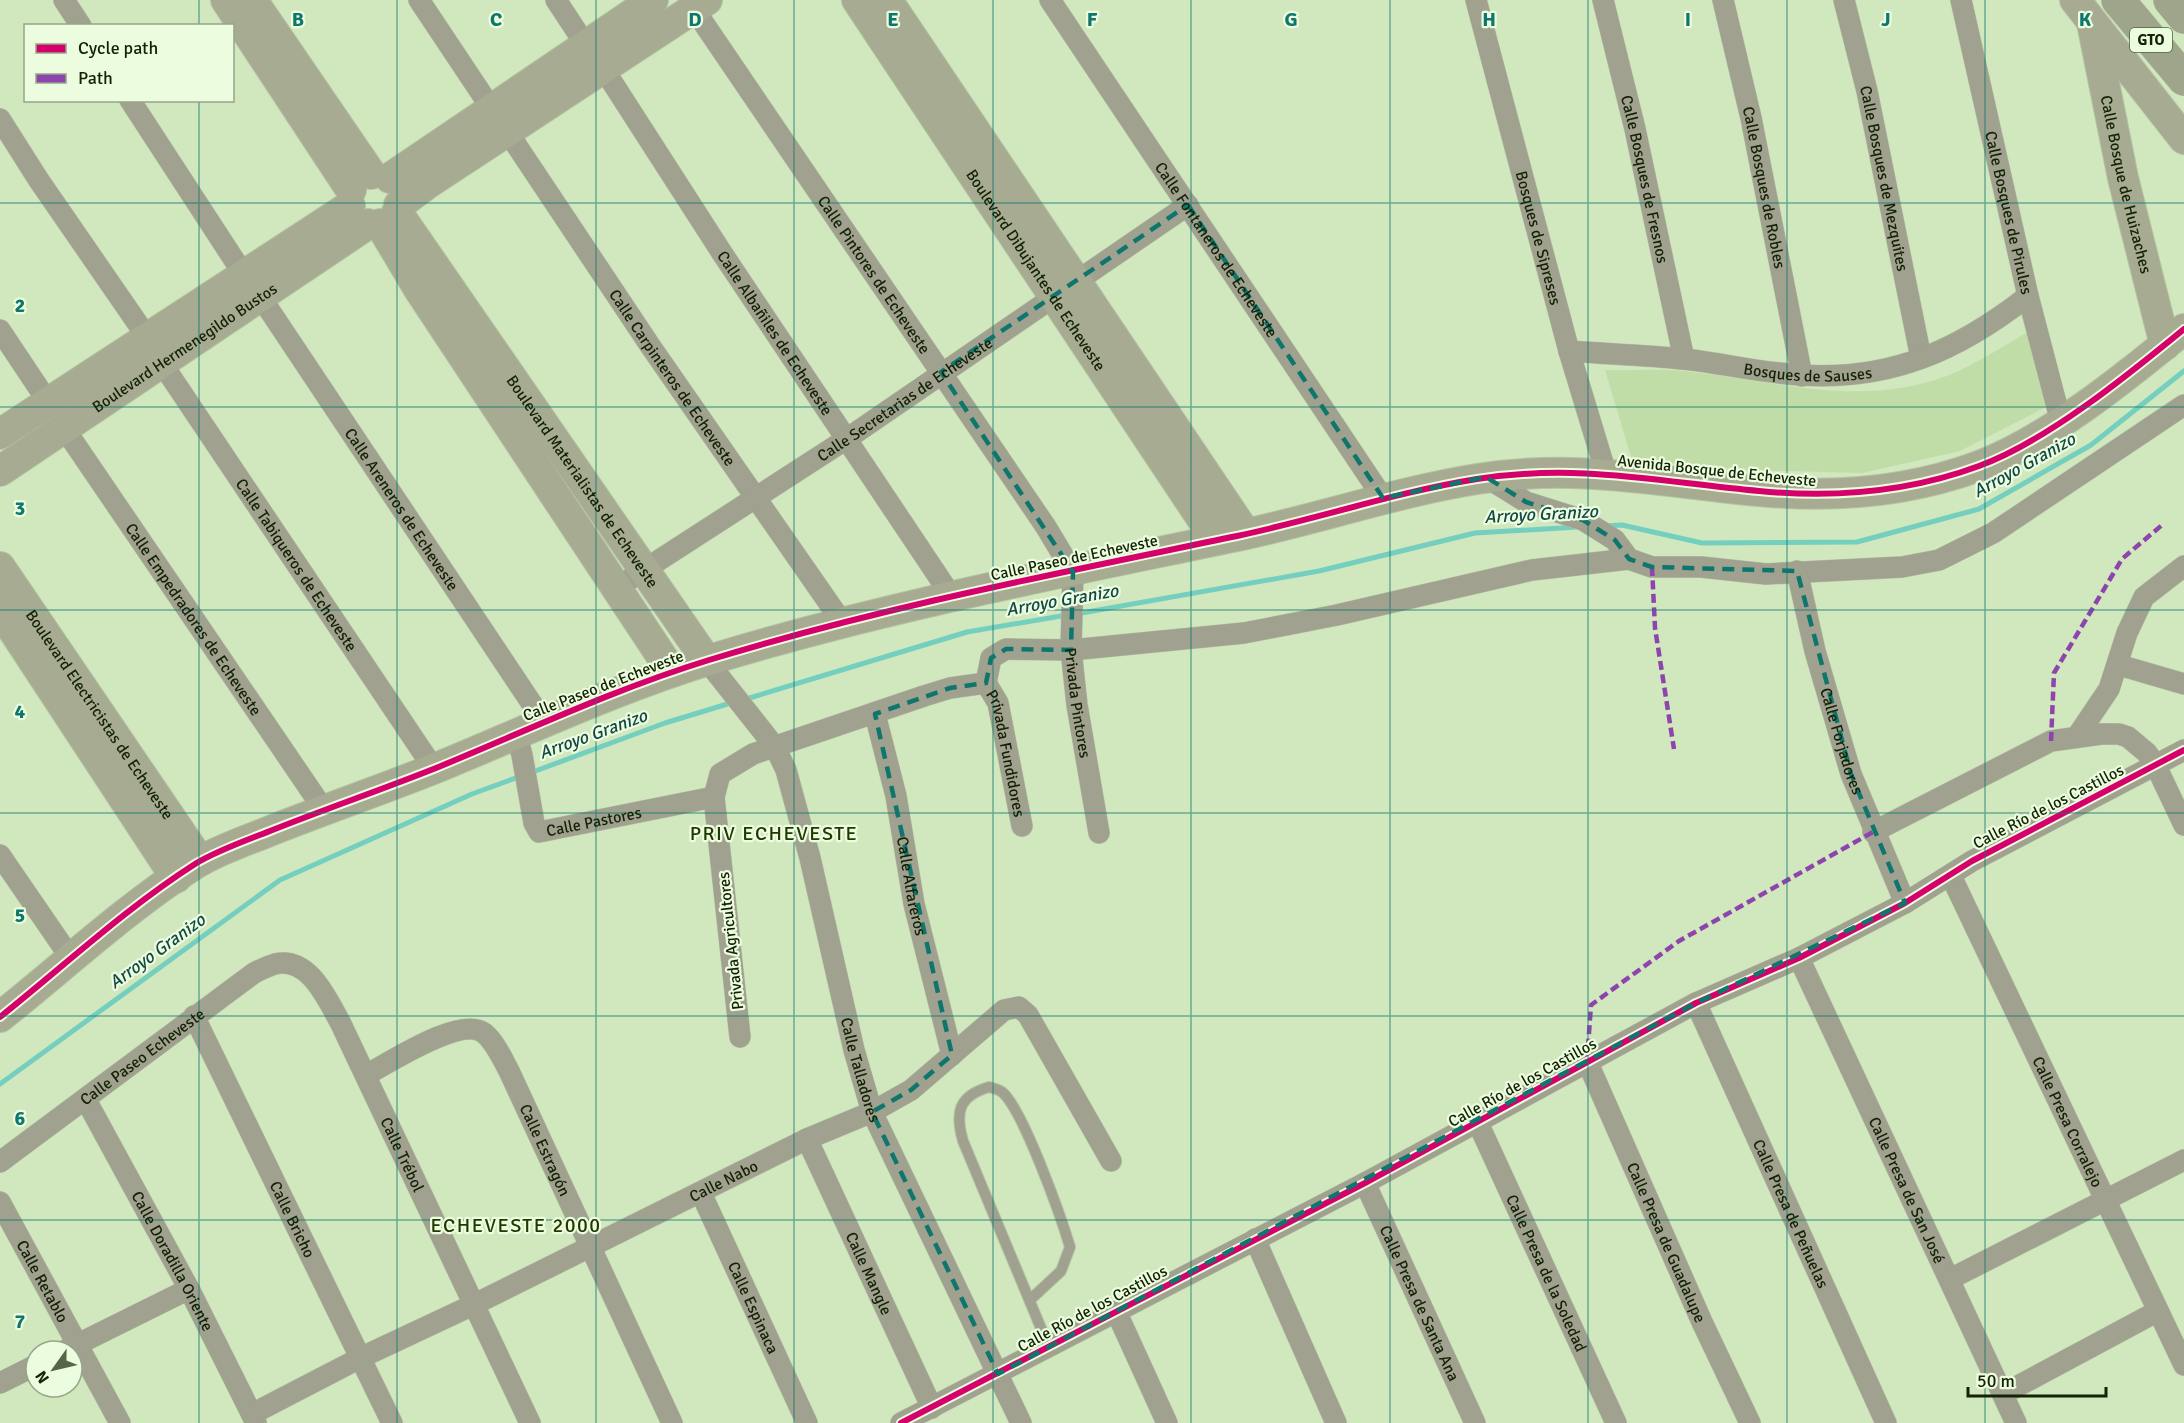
<svg xmlns="http://www.w3.org/2000/svg" width="2184" height="1423" font-family="Signika,sans-serif">
<rect width="100%" height="100%" fill="#d1e7be"/>
<!-- green -->
<path fill="#c0dda7" d="M2029,331L2050,405L1960,451L1862,473L1746,470L1632,460L1605,370C1633,371 1663,368 1692,372C1773,381 1850,405 1932,381C1966,371 1999,349 2029,331Z"/>
<g fill="none" stroke-linecap="round" stroke-linejoin="round">
<!-- stream -->
<g stroke="#75cfbf" stroke-width="5">
<polyline points="1605,526 1622,525 1702,543 1857,542 1979,509 2091,445 2184,371"/>
<polyline points="1076,614 1319,571 1475,533 1578,527"/>
<polyline points="743,700 967,632 1067,615"/>
<polyline points="530,773 665,723 734,702"/>
<polyline points="0,1084 280,880 472,794 521,776"/>
</g>
<defs>
<path id="lane" d="M1031,1299L1061,1271L1070,1247C1061,1217 1023,1109 1002,1092C998,1089 993,1088 989,1087C958,1096 955,1113 963,1141L1048,1345"/>
<g id="street">
<polyline points="64,0 81,26"/>
<polyline points="419,0 491,108"/>
<polyline points="556,0 585,44"/>
<path id="s1" d="M1050,0L1383,498"/>
<path id="s2" d="M1476,0L1569,351L1606,473"/>
<path id="s3" d="M1603,0L1635,129L1684,359"/>
<path id="s4" d="M1723,0L1751,118L1802,376"/>
<path id="s5" d="M1844,0L1867,91L1921,358"/>
<path id="s6" d="M1961,0L2028,296L2061,422"/>
<path id="s7" d="M694,9L1046,527L1073,572L1071,650L1077,705L1099,833"/>
<path id="s8" d="M603,68L722,253L952,597"/>
<polyline points="130,100 244,275"/>
<polyline points="0,119 38,179 147,337"/>
<path id="s9" d="M507,131L651,347L842,622"/>
<path id="s10" d="M260,296L544,722"/>
<polyline points="0,330 48,402"/>
<path id="s11" d="M1569,351C1607,354 1645,355 1683,359C1722,363 1761,373 1801,375C1891,381 1959,350 2028,296"/>
<path id="s12" d="M161,362L434,769"/>
<path id="s13" d="M64,428L324,810"/>
<polyline points="1486,477 1526,502 1583,520 1615,540 1629,559 1652,567 1701,567 1766,574 1902,567 1939,560 1993,533 2184,405"/>
<path id="s14" d="M1797,571L1815,651L1851,774L1905,903"/>
<path id="s15" d="M616,588L848,438L1188,205"/>
<path id="s16" d="M707,661L775,747L786,770L810,858L854,1050L872,1112L1021,1423"/>
<polyline points="2119,665 2184,684"/>
<polyline points="986,683 991,658 1006,649 1071,650 1244,633 1337,615 1532,570 1629,559"/>
<path id="s17" d="M986,683L998,703L1022,826"/>
<path id="s18" d="M875,714L896,796L914,904L952,1055"/>
<path id="s19" d="M516,733L522,755L534,823L539,832L714,797"/>
<polyline points="2078,735 2109,689 2127,633 2144,597 2184,566"/>
<polyline points="1873,832 2051,741 2101,734 2119,734 2128,737 2147,753 2156,766 2184,825"/>
<polyline points="0,855 72,960"/>
<path id="s20" d="M1951,876L2184,1365"/>
<path id="s21" d="M1799,958L2016,1423"/>
<path id="s22" d="M1696,1003L1886,1423"/>
<path id="s23" d="M194,1016L392,1423"/>
<polyline points="740,1037 714,797 720,774 753,754 924,696 950,688 986,683"/>
<path id="s24" d="M1587,1061L1702,1322L1750,1423"/>
<path id="s25" d="M366,1075C389,1063 461,1015 484,1033C495,1042 502,1058 509,1071L672,1423"/>
<path id="s26" d="M86,1100L189,1289L256,1423"/>
<path id="s27" d="M1478,1123L1616,1423"/>
<path id="s28" d="M807,1139L932,1408"/>
<path id="s29" d="M0,1162L254,973C260,970 268,966 275,964C309,956 327,999 340,1022L530,1423"/>
<path id="s30" d="M1365,1183L1475,1423"/>
<path id="s31" d="M701,1193L807,1423"/>
<path id="s32" d="M0,1202L120,1423"/>
<polyline points="1255,1239 1336,1423"/>
<polyline points="1950,1279 2184,1160"/>
<polyline points="1116,1311 1167,1423"/>
<polyline points="64,1351 189,1289"/>
<polyline points="0,1383 36,1365"/>
<polyline points="2003,1394 2158,1311"/>
<path id="s33" d="M252,1414L360,1358L475,1304L807,1139L872,1112L911,1090L1004,1010L1019,1007L1028,1015L1111,1161"/>
<polyline points="901,1423 1365,1183 1696,1003 1799,958 1905,903 1972,861 2184,750"/>
</g>
<g id="secondary">
<polyline points="226,0 351,190"/>
<polyline points="252,0 371,174"/>
<path id="s34" d="M857,0L1216,540"/>
<polyline points="887,0 1246,534"/>
<polyline points="2075,0 2184,139"/>
<path id="s35" d="M2092,23L2123,178L2165,345"/>
<polyline points="390,178 653,0"/>
<polyline points="399,205 427,184 707,0"/>
<path id="s36" d="M397,212L707,661"/>
<polyline points="380,224 420,291 672,672"/>
<polyline points="0,434 350,206"/>
<path id="s37" d="M0,471L368,224"/>
<path id="s38" d="M0,567L200,861"/>
<polyline points="0,610 176,878"/>
<path d="M0,1017C64,966 126,908 195,864C218,850 245,841 270,831C325,809 381,790 436,768C526,731 615,689 709,660C882,607 1060,573 1237,536C1318,519 1396,492 1477,479C1578,463 1660,482 1759,491C1833,498 1909,492 1979,466C2047,441 2128,375 2184,329"/>
</g>
<g id="primary">
<polyline points="2118,0 2184,79"/>
<polyline points="2170,0 2184,17"/>
</g>
</defs>
<!-- lane casing -->
<use href="#lane" stroke="#b4c4a4" stroke-width="12"/>
<!-- street casing -->
<use href="#street" stroke="#b4c4a4" stroke-width="22"/>
<!-- secondary casing -->
<use href="#secondary" stroke="#b4c4a4" stroke-width="32"/>
<!-- primary casing -->
<use href="#primary" stroke="#b4c4a4" stroke-width="34"/>
<!-- lane -->
<use href="#lane" stroke="#a1a190" stroke-width="10"/>
<!-- street -->
<use href="#street" stroke="#a1a190" stroke-width="21"/>
<!-- secondary -->
<use href="#secondary" stroke="#a6ab92" stroke-width="30"/>
<!-- primary -->
<use href="#primary" stroke="#9fa58b" stroke-width="33"/>
<!-- quiet -->
<g stroke="#8e44ad" stroke-width="4.5" stroke-dasharray="9 4.5" stroke-linecap="butt">
<polyline points="1652,567 1655,628 1674,749"/>
<polyline points="2051,741 2054,673 2122,559 2162,525"/>
<polyline points="1587,1061 1591,1005 1679,941 1873,832"/>
</g>
<defs>
<g id="cycleway">
<path d="M0,1017C64,966 126,908 195,864C218,850 245,841 270,831C325,809 381,790 436,768C526,731 615,689 709,660C882,607 1060,573 1237,536C1318,519 1396,492 1477,479C1578,463 1660,482 1759,491C1833,498 1909,492 1979,466C2047,441 2128,375 2184,329"/>
<polyline points="901,1423 1365,1183 1696,1003 1799,958 1905,903 1972,861 2184,750"/>
</g>
</defs>
<!-- cycleway casing -->
<use href="#cycleway" stroke="#ecfcdf" stroke-width="10"/>
<!-- cycleway -->
<use href="#cycleway" stroke="#d6006c" stroke-width="6"/>
</g>
<!-- marked area -->
<path fill="none" stroke="#0f766e" stroke-width="4.5" stroke-dasharray="12 8" stroke-linejoin="round" d="M1188,205L1383,498L1486,477L1526,502L1583,520L1615,540L1629,559L1652,567L1797,571L1851,774L1905,903L1696,1003L998,1374L872,1112L911,1090L952,1055L875,714L950,688L986,683L991,658L1006,649L1071,650L1073,572L941,372Z"/>
<!-- grid -->
<path fill="none" stroke="#0f766e" stroke-width="1.5" stroke-opacity="0.55" d="M199,0V26M397,0V1423M596,0V1423M794,0V1423M993,0V1423M1191,0V1423M1390,0V1423M1588,0V1423M1787,0V1423M1985,0V1423M199,100V1423M0,203H2184M0,407H2184M0,610H2184M0,813H2184M0,1016H2184M0,1220H2184"/>
<g text-anchor="middle" stroke-width="4.5" stroke-linejoin="round" paint-order="stroke">
<!-- shield labels -->
<rect fill="#ecfcdf" stroke="#556346" stroke-width="1.5" x="2130" y="28" width="42" height="24" rx="4.5"/>
<g font-size="15" font-weight="bold" fill="#142205">
<text x="2151" y="45">GTO</text>
</g>
<!-- street labels -->
<g font-size="16" fill="#142205" stroke="#ecfcdf">
<text dy="6" stroke="none"><textPath href="#s3" startOffset="184">Calle Bosques de Fresnos</textPath></text>
<text dy="6" stroke="none"><textPath href="#s5" startOffset="183">Calle Bosques de Mezquites</textPath></text>
<text dy="6" stroke="none"><textPath href="#s35" startOffset="165">Calle Bosque de Huizaches</textPath></text>
<text dy="6" stroke="none"><textPath href="#s4" startOffset="192">Calle Bosques de Robles</textPath></text>
<text dy="6" stroke="none"><textPath href="#s6" startOffset="218">Calle Bosques de Pirules</textPath></text>
<text dy="6" stroke="none"><textPath href="#s2" startOffset="246">Bosques de Sipreses</textPath></text>
<text dy="6" stroke="none"><textPath href="#s1" startOffset="300">Calle Fontaneros de Echeveste</textPath></text>
<text dy="6" stroke="none"><textPath href="#s34" startOffset="324">Boulevard Dibujantes de Echeveste</textPath></text>
<text dy="6" stroke="none"><textPath href="#s7" startOffset="321">Calle Pintores de Echeveste</textPath></text>
<text dy="6" stroke="none"><textPath href="#s8" startOffset="316">Calle Albañiles de Echeveste</textPath></text>
<text dy="6" stroke="none"><textPath href="#s37" startOffset="222">Boulevard Hermenegildo Bustos</textPath></text>
<text dy="6" stroke="none"><textPath href="#s11" startOffset="240">Bosques de Sauses</textPath></text>
<text dy="6" stroke="none"><textPath href="#s9" startOffset="297">Calle Carpinteros de Echeveste</textPath></text>
<text dy="6" stroke="none"><textPath href="#s15" startOffset="345">Calle Secretarias de Echeveste</textPath></text>
<text transform="translate(1717 470) rotate(6)" y="6">Avenida Bosque de Echeveste</text>
<text dy="6" stroke="none"><textPath href="#s36" startOffset="327">Boulevard Materialistas de Echeveste</textPath></text>
<text dy="6" stroke="none"><textPath href="#s10" startOffset="256">Calle Areneros de Echeveste</textPath></text>
<text transform="translate(1074 557) rotate(-12)" y="6">Calle Paseo de Echeveste</text>
<text dy="6" stroke="none"><textPath href="#s12" startOffset="244">Calle Tabiqueros de Echeveste</textPath></text>
<text dy="6" stroke="none"><textPath href="#s13" startOffset="231">Calle Empedradores de Echeveste</textPath></text>
<text transform="translate(603 685) rotate(-21)" y="6">Calle Paseo de Echeveste</text>
<text dy="6" stroke="none"><textPath href="#s7" startOffset="810">Privada Pintores</textPath></text>
<text dy="6" stroke="none"><textPath href="#s38" startOffset="178">Boulevard Electricistas de Echeveste</textPath></text>
<text dy="6" stroke="none"><textPath href="#s14" startOffset="176">Calle Forjadores</textPath></text>
<text dy="6" stroke="none"><textPath href="#s17" startOffset="74">Privada Fundidores</textPath></text>
<text transform="translate(2048 806) rotate(-27)" y="6">Calle Río de los Castillos</text>
<text dy="6" stroke="none"><textPath href="#s19" startOffset="158">Calle Pastores</textPath></text>
<text dy="6" stroke="none"><textPath href="#s18" startOffset="176">Calle Alfareros</textPath></text>
<text transform="translate(730 941) rotate(-96)" y="6">Privada Agricultores</text>
<text dy="6" stroke="none"><textPath href="#s29" startOffset="177">Calle Paseo Echeveste</textPath></text>
<text dy="6" stroke="none"><textPath href="#s16" startOffset="444">Calle Talladores</textPath></text>
<text transform="translate(1522 1082) rotate(-29)" y="6">Calle Río de los Castillos</text>
<text dy="6" stroke="none"><textPath href="#s20" startOffset="272">Calle Presa Corralejo</textPath></text>
<text dy="6" stroke="none"><textPath href="#s25" startOffset="262">Calle Estragón</textPath></text>
<text dy="6" stroke="none"><textPath href="#s29" startOffset="580">Calle Trébol</textPath></text>
<text dy="6" stroke="none"><textPath href="#s33" startOffset="526">Calle Nabo</textPath></text>
<text dy="6" stroke="none"><textPath href="#s21" startOffset="256">Calle Presa de San José</textPath></text>
<text dy="6" stroke="none"><textPath href="#s22" startOffset="231">Calle Presa de Peñuelas</textPath></text>
<text dy="6" stroke="none"><textPath href="#s23" startOffset="226">Calle Bricho</textPath></text>
<text dy="6" stroke="none"><textPath href="#s24" startOffset="198">Calle Presa de Guadalupe</textPath></text>
<text dy="6" stroke="none"><textPath href="#s26" startOffset="183">Calle Doradilla Oriente</textPath></text>
<text dy="6" stroke="none"><textPath href="#s27" startOffset="165">Calle Presa de la Soledad</textPath></text>
<text dy="6" stroke="none"><textPath href="#s28" startOffset="148">Calle Mangle</textPath></text>
<text dy="6" stroke="none"><textPath href="#s32" startOffset="90">Calle Retablo</textPath></text>
<text dy="6" stroke="none"><textPath href="#s30" startOffset="132">Calle Presa de Santa Ana</textPath></text>
<text dy="6" stroke="none"><textPath href="#s31" startOffset="126">Calle Espinaca</textPath></text>
<text transform="translate(1092 1308) rotate(-28)" y="6">Calle Río de los Castillos</text>
</g>
<!-- water labels -->
<g font-size="18" font-style="italic" fill="#134846" stroke="#ecfcdf">
<text transform="translate(2024 465) rotate(-29)" y="6">Arroyo Granizo</text>
<text transform="translate(1541 514) rotate(-3)" y="6">Arroyo Granizo</text>
<text transform="translate(1062 600) rotate(-10)" y="6">Arroyo Granizo</text>
<text transform="translate(593 734) rotate(-20)" y="6">Arroyo Granizo</text>
<text transform="translate(157 951) rotate(-36)" y="6">Arroyo Granizo</text>
</g>
<!-- quarter labels -->
<g font-size="20" letter-spacing="1.5" fill="#213901" stroke="#ecfcdf">
<text x="774" y="840">PRIV ECHEVESTE</text>
<text x="516" y="1232">ECHEVESTE 2000</text>
</g>
</g>
<g font-size="20" text-anchor="middle" font-weight="bold" fill="#0f766e" stroke="#ecfcdf" stroke-width="4.5" stroke-linejoin="round" paint-order="stroke">
<text x="298" y="26">B</text>
<text x="496" y="26">C</text>
<text x="695" y="26">D</text>
<text x="893" y="26">E</text>
<text x="1092" y="26">F</text>
<text x="1291" y="26">G</text>
<text x="1489" y="26">H</text>
<text x="1688" y="26">I</text>
<text x="1886" y="26">J</text>
<text x="2085" y="26">K</text>
<text x="20" y="312">2</text>
<text x="20" y="515">3</text>
<text x="20" y="718">4</text>
<text x="20" y="922">5</text>
<text x="20" y="1125">6</text>
<text x="20" y="1328">7</text>
</g>
<!-- legend -->
<rect x="24" y="24" width="210" height="78" fill="#ecfcdf" stroke="#96a588" stroke-width="1.5"/>
<rect x="36" y="44" width="30" height="9" fill="#d6006c" stroke="#96a588" stroke-width="1.5"/>
<text x="78" y="54" font-size="18" fill="#142205">Cycle path</text>
<rect x="36" y="74" width="30" height="9" fill="#8e44ad" stroke="#96a588" stroke-width="1.5"/>
<text x="78" y="84" font-size="18" fill="#142205">Path</text>
<!-- north arrow -->
<g transform="translate(54 1369) rotate(236)"><circle r="28" fill="#ecfcdf" stroke="#96a588" stroke-width="1.5"/>
<path d="M0-4.5L10 22L0 15L-10 22Z" fill="#566746"/>
<text y="-9" font-size="16" font-weight="bold" text-anchor="middle" fill="#142205">N</text>
</g>
<!-- scale -->
<path d="M1968 1387v9h138v-9" fill="none" stroke="#142205" stroke-width="3"/>
<text x="1977" y="1387" font-size="18" fill="#142205" stroke="#ecfcdf" stroke-width="4.5" paint-order="stroke">50 m</text>
</svg>
